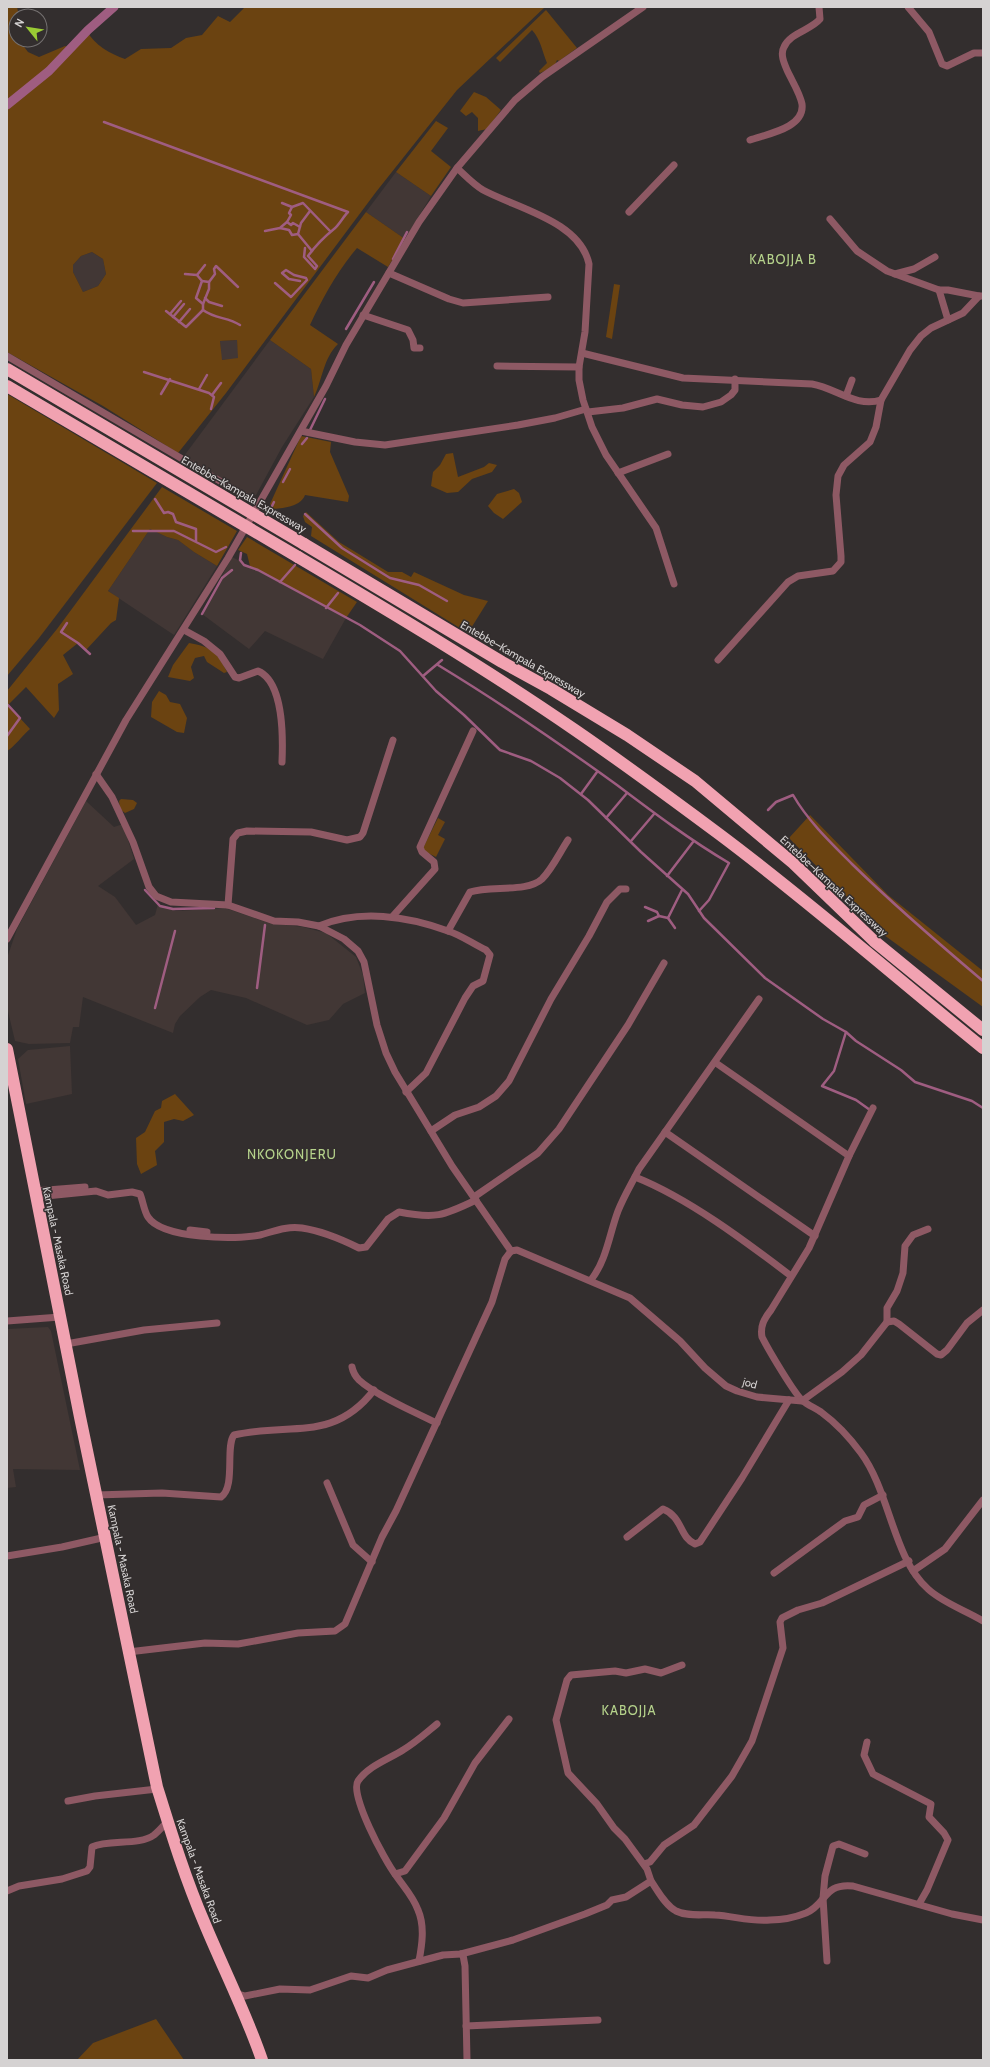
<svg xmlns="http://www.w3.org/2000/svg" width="990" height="2067" font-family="Cabin,sans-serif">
<rect width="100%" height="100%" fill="#332e2e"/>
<!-- built -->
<g fill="#423735">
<polygon points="396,172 431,196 405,239 366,212"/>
<polygon points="92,252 103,259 106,274 98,286 83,292 73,272 73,265 81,256"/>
<polygon points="237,340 239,359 221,360 220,341"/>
<polygon points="270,340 311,369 314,397 282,447 256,495 251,496 184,456"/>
<polygon points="150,529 167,537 178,540 194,552 217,566 174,635 108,591"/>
<polygon points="232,557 346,618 323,659 265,631 249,649 202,614"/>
<polygon points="86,801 114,827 123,824 134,859 98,886 115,897 136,925 155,915 158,904 176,911 225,908 269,923 303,927 326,933 356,957 363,975 365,993 343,1004 329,1020 307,1025 246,998 211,990 200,997 180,1016 175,1024 173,1033 83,997 79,1027 73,1027 70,1043 29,1044 15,1041 7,1007 7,958 17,929"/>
<polygon points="70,1046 72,1094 26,1104 18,1059 28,1050"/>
<polygon points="48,1327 51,1331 80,1470 13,1469 16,1487 7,1488 7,1329"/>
</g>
<!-- green -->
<g fill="#6b4311" fill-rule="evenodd">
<path d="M7,7H17L19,16H16V40H19L28,52L39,57L65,46L71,48L87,31C94,45 111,54 125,59L141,49L171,48L186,38L202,35L218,16L230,22L244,8L243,7H545L457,90L376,192L226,393L178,453L103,406L7,352ZM92,252L103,259L106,274L98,286L83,292L73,272V265L81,256ZM237,340L238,358L222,360L220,341Z"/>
<path d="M546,10L577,48L559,61L557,60L554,67L540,73L539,71L547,63C542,51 541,40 532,30L500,62L496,58Z"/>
<polygon points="474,92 486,97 501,110 487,129 478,131 478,118 472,112 466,116 460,111"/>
<polygon points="436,121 448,128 431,151 451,167 431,196 396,172"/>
<path d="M366,212L405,239L388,267L357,248C338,270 322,299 310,325L338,344C323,359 323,378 314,397L311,369L270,340Z"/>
<polygon points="614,284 620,285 612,339 606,337"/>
<polygon points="7,394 157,483 39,638 7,676"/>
<path d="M301,436L331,442L330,452L349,496L348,502L305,495C301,506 285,508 274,509L270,504Z"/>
<polygon points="453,453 458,477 484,467 489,463 497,465 492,472 472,479 458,492 447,493 431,486 433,472 440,465 446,454"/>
<path d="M162,487L237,531L217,566L194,552L178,540L167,537L150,529L108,591L119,598L116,620L111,623L86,650L78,643L63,655L73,674L58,684L59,710L54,718L26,687L8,705L30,729C23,735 13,748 7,751V691L57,629Z"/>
<polygon points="514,489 519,493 522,502 503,519 494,513 488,506 497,494"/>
<polygon points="306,512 339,542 357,553 388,572 402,572 411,577 414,572 464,595 488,601 468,633 311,536 312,527 305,522 303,516"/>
<polygon points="247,537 357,602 346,618 250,566 247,554 238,550"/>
<path d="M189,643C211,647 217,651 227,672L224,673L207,662L204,656L195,658L191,667L194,678L190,681L168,677L173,665Z"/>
<polygon points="159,691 166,695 170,702 180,704 187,718 184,733 177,732 151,717 152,702"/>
<polygon points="121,799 133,800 137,803 134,809 125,813 120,809 119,801"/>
<polygon points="810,815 888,895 983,971 983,1007 884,935 789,838"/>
<polygon points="438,818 445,822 438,835 445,839 436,857 422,850"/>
<polygon points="175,1094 194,1115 183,1121 174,1119 164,1122 164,1142 155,1151 157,1165 141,1174 137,1164 136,1138 145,1132 155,1111 161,1108 162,1101"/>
<polygon points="156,2019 184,2060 77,2060 93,2043"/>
</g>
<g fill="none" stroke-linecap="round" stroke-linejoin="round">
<!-- stream -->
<g stroke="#9f5d81" stroke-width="2.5">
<path d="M104,122L348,212C343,217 339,225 334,229C324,237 316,245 308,256L317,266L315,269L304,257L305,248"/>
<polyline points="282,203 292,207 303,203 330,231"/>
<polyline points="310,211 301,223 298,234 312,251"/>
<polyline points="287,222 291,225 293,223 300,227"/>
<polyline points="281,227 287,222 291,215 289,213 292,207"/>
<polyline points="265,231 280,228 289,230 292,235 298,234"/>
<polyline points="393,259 407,232"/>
<path d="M185,274L197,275L202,281L196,298L203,304V310C215,319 228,317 240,325"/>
<polyline points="197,275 205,265"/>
<polyline points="202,281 209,282 209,289 203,304"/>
<polyline points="209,282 215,274 214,269 216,266 238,287"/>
<polyline points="275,283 291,297 307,280 306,278 294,275 286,270 282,273 289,279 300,281"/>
<polyline points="205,298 209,302 222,306"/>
<polyline points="166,311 186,327 203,310"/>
<polyline points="170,314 181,301"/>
<polyline points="173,317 184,304"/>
<polyline points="179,322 190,309"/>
<polyline points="346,329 374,282"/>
<polyline points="144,372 209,393 214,397 211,409"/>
<polyline points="199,389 207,375"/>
<polyline points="161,394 170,379"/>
<polyline points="212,395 221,383"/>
<polyline points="310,430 325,399"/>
<polyline points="302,444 307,438"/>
<polyline points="283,482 290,469"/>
<polyline points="155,499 164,513 168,512 173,514 176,522 196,529 196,541"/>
<polyline points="271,508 274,502"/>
<polyline points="305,514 342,548 390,578 419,585 447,601"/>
<polyline points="133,531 174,531 216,552 226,547"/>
<polyline points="241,553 240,560 244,565 258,570 360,625 400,651 436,691 464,715 500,750 531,761 560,778 588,800 641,852 688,894 704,918 765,978 823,1019 846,1032 856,1041 901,1070 915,1082 972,1101 983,1108"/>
<polyline points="280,582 295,565"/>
<polyline points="326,608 338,593"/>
<polyline points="202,614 222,578 232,570"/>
<polyline points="67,623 61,632 78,643 90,654"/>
<path d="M438,665C499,702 559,743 617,785C654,813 690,840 729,863L709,900L699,911"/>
<polyline points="423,676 442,660"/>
<polyline points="7,736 20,718 8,705"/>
<polyline points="581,794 597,772"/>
<path d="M768,810L776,802L793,795C808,821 830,842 852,864C894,905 938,943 983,981"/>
<polyline points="606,818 627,793"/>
<polyline points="631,841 654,814"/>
<polyline points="667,876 693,842"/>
<polyline points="145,890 160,906 173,909 214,908"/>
<polyline points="645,907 657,912 659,916 668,918 682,890"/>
<polyline points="668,918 675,928"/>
<polyline points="648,921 659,916"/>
<polyline points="257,988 265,925"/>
<polyline points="155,1008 175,931"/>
<polyline points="846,1032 834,1071 822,1086 856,1100 870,1110"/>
</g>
<!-- canal -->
<polyline stroke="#9f5d81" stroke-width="9" points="7,105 49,71 88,30 114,7"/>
<!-- street -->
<g stroke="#8e5964" stroke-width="7">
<polyline points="908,7 929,32 942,64 947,66 974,53 983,53"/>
<path d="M750,140C767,134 805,128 802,104C800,93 792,81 787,70C784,63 780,54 784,47C790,33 811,30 820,19L819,7"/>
<path d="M457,168C466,176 473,184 483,190C516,208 580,221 589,264L585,332L579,367V380L583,400L592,427L606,455L656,528L674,584"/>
<polyline points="629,212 674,165"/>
<polyline points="830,219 857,251 887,271 939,290 948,290 979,296"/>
<polyline points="389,273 449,299 463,303 548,297"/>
<polyline points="895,274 914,269 935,257"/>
<polyline points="939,290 948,320"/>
<polyline points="363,315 408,330 413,340 414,348 420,348"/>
<path d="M582,353L683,378L812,384C836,388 856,408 881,400"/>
<polyline points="7,356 259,504"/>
<polyline points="497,366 579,367"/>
<polyline points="846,396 852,380"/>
<polyline points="588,412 623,408 657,399 682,405 703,407 721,402 731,395 735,390 735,379"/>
<polyline points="301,431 355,442 385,445 518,425 555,418 586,409"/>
<polyline points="618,473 668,454"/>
<path d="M184,630L204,641L220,654L235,677L239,678L258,671C284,682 283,739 282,762"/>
<polyline points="718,660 788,582 798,576 833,571 841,562 841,556 836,495 838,476 844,465 870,442 876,427 881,400 910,350 921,336 931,328 963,313 979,296 983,296"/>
<polyline points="96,774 112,797 133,842 149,887 156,896 171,902 228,905 274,921 298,922 319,926 344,939 358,951 364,962 377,1025 386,1053 395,1072 452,1166 511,1251"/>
<polyline points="228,905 233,839 238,833 247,831 311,832 347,840 360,837 363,833 393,740"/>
<polyline points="392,917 435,869 434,862 422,852 420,847 473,731"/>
<path d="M319,926C359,909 407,916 448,931C461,935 473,944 486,950L490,955L483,981L473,986L465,998L426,1073L406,1092"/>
<path d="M448,931L470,892C490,885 527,893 542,879C552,869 560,852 568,840"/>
<polyline points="7,939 126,720 228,558 326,386 346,345 419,222 457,168 515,100 542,77 643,7"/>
<polyline points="716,1063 849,1156"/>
<path d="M873,1108L849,1156L809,1248L771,1310C764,1319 760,1326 762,1337C768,1349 795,1395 803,1401C808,1405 815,1408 821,1412C836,1423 850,1438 861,1453C890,1492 893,1558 928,1589C943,1603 965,1610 983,1621"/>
<polyline points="431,1131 455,1115 479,1107 496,1096 509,1081 551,999 589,936 607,902 620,889 626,889"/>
<polyline points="665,1132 815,1236"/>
<path d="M635,1177C688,1198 745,1241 791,1276"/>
<polyline points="35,1191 85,1187"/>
<path d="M36,1197L96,1191L108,1195L132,1192L140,1194C143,1201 144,1211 148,1217C162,1239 237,1240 260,1235C275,1231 286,1226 302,1228C322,1231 341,1239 359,1248L366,1247L388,1219L399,1212C435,1219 443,1216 476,1200"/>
<polyline points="474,1197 538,1153 559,1129 628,1025 664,963"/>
<polyline points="190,1230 207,1232"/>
<polyline points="511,1251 517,1250 630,1298 680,1341 705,1368 726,1386 737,1391 757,1397 802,1401 842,1372 861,1355 887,1322 887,1308 897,1291 903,1273 905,1246 913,1235 928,1229"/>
<path d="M591,1280C607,1259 609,1235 618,1211C624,1196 632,1183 639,1169L759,999"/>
<polyline points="7,1321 60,1317"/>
<polyline points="887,1322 894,1321 899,1324 937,1354 941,1355 947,1350 967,1323 983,1310"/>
<polyline points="66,1344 144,1330 217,1323"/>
<path d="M352,1367C353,1372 355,1376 359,1380C375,1395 416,1413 437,1423"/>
<polyline points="327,1483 353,1545 372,1562"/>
<path d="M96,1495L162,1493L221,1497C236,1487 225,1446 234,1435C290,1422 333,1443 374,1390"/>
<path d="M627,1537L663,1509C683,1517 679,1537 695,1544L700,1542L742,1478L789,1400"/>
<polyline points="7,1556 62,1547 106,1537"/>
<polyline points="913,1571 945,1549 983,1500"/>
<polyline points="774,1573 845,1521 858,1517 864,1505 883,1495"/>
<polyline points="128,1652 205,1643 238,1644 298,1633 335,1631 345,1624 382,1537 396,1511 492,1302 505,1259 511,1251"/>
<polyline points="867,1742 864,1755 873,1774 931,1804 929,1817 944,1833 948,1840 927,1890 919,1904"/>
<polyline points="68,1801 95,1796 157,1789"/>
<polyline points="644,1864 650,1862 664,1845 694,1825 732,1776 752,1741 783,1648 780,1622 782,1618 798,1610 822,1603 909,1561"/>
<polyline points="395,1874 405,1871 444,1818 475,1763 509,1719"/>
<polyline points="651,1881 647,1869 625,1839 614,1828 597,1804 568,1773 556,1720 567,1680 571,1675 615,1671 626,1673 645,1669 661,1673 682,1665"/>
<path d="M7,1891L19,1886L62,1879L87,1871L90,1867L92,1847C109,1839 139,1846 154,1835C159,1831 163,1826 167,1822"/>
<polyline points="461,1954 463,1955 465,1966 467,2060"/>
<path d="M419,1961C422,1945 425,1926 418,1910C413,1896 403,1886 395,1874C385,1861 349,1794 358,1781C368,1766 389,1759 403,1750C415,1743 426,1733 437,1724"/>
<polyline points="827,1961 823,1898 825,1876 833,1846 839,1844 865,1854"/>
<path d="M235,1993L245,1996L280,1989L310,1990L351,1976L368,1978L387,1970L443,1955L461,1954L513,1940L585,1914L607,1905L612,1900L626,1897L651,1881C658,1891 665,1905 676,1911C688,1917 703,1914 715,1915C733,1916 752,1922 770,1920C781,1920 796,1917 806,1913C827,1904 823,1883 853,1886L952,1914L983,1920"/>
<polyline points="466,2026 598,2020"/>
</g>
<!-- highway -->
<g stroke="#f1a2b1" stroke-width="12">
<polyline points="304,544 502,662 551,689 627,735 695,781 793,863 874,941 983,1030"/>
<path d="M298,557C391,612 485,668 575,730C623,763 672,799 719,834C810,902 895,977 983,1048"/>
<path d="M7,1049L80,1417L157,1787C171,1832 185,1878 204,1922C223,1968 246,2013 262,2060"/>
</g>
<!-- highway-bridge -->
<g stroke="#f1a2b1" stroke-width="12">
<polyline points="7,369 304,544"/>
<polyline points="7,386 298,557"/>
</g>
</g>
<g text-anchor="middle" stroke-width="3" stroke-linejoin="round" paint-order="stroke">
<!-- street labels -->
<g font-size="11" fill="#d5d2d2" stroke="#332e2e">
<text transform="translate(244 494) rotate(30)" y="4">Entebbe–Kampala Expressway</text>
<text transform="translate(523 659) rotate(30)" y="4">Entebbe–Kampala Expressway</text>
<text transform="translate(834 886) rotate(43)" y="4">Entebbe–Kampala Expressway</text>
<text transform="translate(58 1241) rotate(78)" y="4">Kampala - Masaka Road</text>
<text transform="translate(750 1383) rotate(15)" y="4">jod</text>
<text transform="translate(123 1559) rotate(78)" y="4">Kampala - Masaka Road</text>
<text transform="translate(199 1871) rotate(70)" y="4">Kampala - Masaka Road</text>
</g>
<!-- quarter labels -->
<g font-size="13" letter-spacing="1" fill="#b5d28b" stroke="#332e2e">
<text x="783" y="264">KABOJJA B</text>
<text x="292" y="1159">NKOKONJERU</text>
<text x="629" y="1715">KABOJJA</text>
</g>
</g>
<!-- border -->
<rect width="990" height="2067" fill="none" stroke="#d5d2d2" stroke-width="16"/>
<!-- north arrow -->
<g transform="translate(28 28) rotate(300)"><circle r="19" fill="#332e2e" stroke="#747070"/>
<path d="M0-3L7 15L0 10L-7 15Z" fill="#9acb34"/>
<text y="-6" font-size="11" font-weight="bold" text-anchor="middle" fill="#d5d2d2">N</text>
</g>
</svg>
